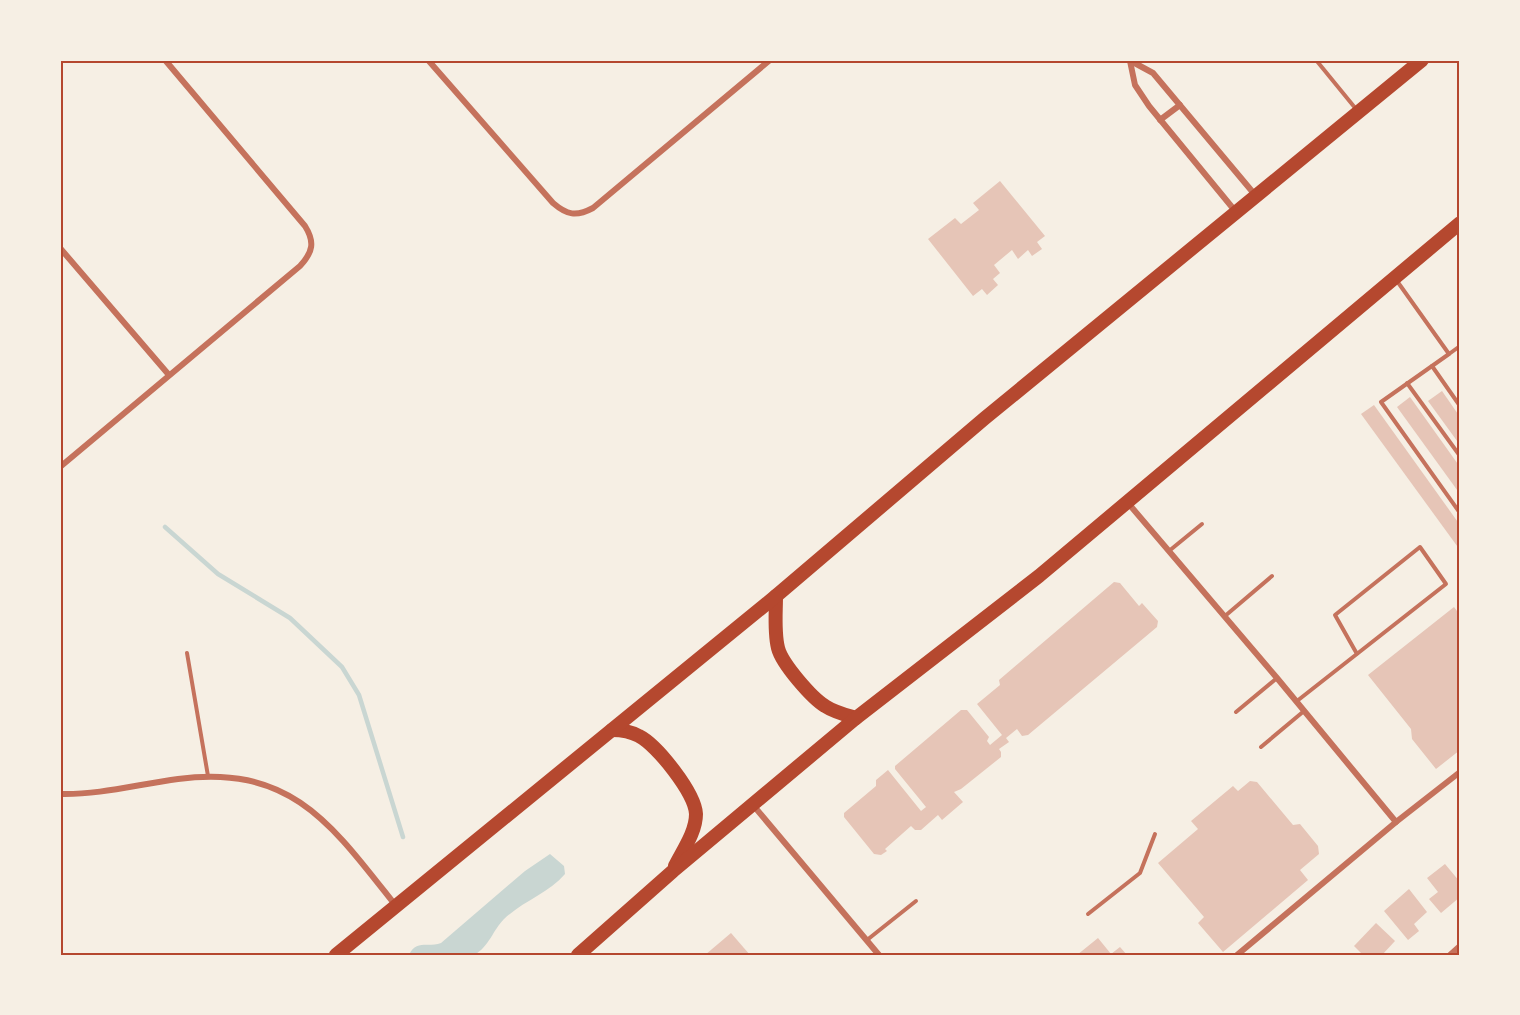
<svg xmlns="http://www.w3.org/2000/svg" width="1520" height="1015" font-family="Barlow,sans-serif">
<rect width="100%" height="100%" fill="#f6efe4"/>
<!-- water -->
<path fill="#c9d6d2" d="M550,854L564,866L565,874C549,893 523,901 504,919C493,930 489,947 474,955H409C416,939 428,948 441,943L525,871Z"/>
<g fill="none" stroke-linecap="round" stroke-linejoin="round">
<!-- stream -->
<polyline stroke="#c9d6d2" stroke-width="4.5" points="165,527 218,574 290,618 342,667 359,695 403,837"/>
</g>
<!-- building -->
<g fill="#e6c5b7">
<polygon points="1000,181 1045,236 1037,242 1042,249 1032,256 1028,250 1018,259 1012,250 994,265 1000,273 993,279 998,285 987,295 982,289 973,296 928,239 955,218 961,224 979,210 973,203"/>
<polygon points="1442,391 1460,417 1460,445 1428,401"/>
<polygon points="1410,397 1460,467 1460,494 1397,407"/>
<polygon points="1374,405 1460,525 1460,550 1361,414"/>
<polygon points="1114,582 1120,583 1139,606 1142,603 1158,621 1157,627 1028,735 1022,736 1017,729 1006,738 1009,742 999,749 1001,752 1001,757 961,789 954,792 963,802 942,820 938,815 921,830 915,830 911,826 885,849 887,851 881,855 874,854 844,817 844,813 876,786 876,780 888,770 921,811 926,807 895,769 895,766 961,710 967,710 989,737 987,741 990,745 1002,735 977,704 1000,685 999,680"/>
<polygon points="1454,607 1460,615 1460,750 1436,769 1412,739 1411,729 1368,675"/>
<polygon points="1250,781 1257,782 1293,825 1300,824 1318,846 1319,854 1300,870 1308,880 1223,952 1198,923 1204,917 1158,863 1198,829 1191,821 1233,786 1238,791"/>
<polygon points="1445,864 1460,882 1460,897 1441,913 1429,899 1438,892 1427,878"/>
<polygon points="1409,889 1427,912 1414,924 1419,931 1408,940 1384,911"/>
<polygon points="1376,923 1395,941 1382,955 1363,955 1354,946"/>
<polygon points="731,933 750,955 705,955"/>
<polygon points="1098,938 1111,954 1120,947 1127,955 1077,955"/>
</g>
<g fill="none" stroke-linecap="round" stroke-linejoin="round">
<!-- service -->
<g stroke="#c5725c" stroke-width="4">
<polyline points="1316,60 1356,109"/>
<polyline points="1397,281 1449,354 1381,402 1460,513"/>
<polyline points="1449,354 1460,346"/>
<polyline points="1432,366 1460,406"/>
<polyline points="1407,383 1460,456"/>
<polyline points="1169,551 1202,524"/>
<polyline points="1225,616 1272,576"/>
<polyline points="187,653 208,776"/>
<polyline points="1297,701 1446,584 1420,547 1335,615 1357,654"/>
<polyline points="1236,712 1277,678"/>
<polyline points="1261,747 1304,711"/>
<polyline points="1088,914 1140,873 1155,834"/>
<polyline points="867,940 916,901"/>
</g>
<!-- minor -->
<g stroke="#c5725c" stroke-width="6">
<path d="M428,60L553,203C567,215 576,217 593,208L770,60"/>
<polyline points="1129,60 1153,73 1256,196"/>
<polyline points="1130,61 1135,85 1149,106 1236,212"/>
<polyline points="1160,120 1180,105"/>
<polyline points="60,248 169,375"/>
<path d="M60,467L300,266C313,252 315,242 305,226L165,60"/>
<polyline points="1128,503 1277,678 1396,822"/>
<path d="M60,794C100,795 139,784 178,779C292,764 332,825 396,906"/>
<polyline points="753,805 879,955"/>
<polyline points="1237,955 1396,822 1460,772"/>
<polyline points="1450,955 1460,946"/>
</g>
<!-- trunk -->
<g stroke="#b5482f" stroke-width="14">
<path d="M776,596C776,613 774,632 778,648C782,664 812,698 825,706C834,712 846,715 856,718"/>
<path d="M612,730C622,730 630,731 639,736C657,745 695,793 696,814C696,832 683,850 675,866"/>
<polyline points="336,955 776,596 985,418 1422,60"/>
<polyline points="578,955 673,871 856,718 1039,576 1460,223"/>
</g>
</g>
<!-- border -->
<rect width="1520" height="1015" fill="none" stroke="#f6efe4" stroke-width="123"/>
<rect x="62" y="62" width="1396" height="892" fill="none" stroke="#b5482f" stroke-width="2"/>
</svg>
